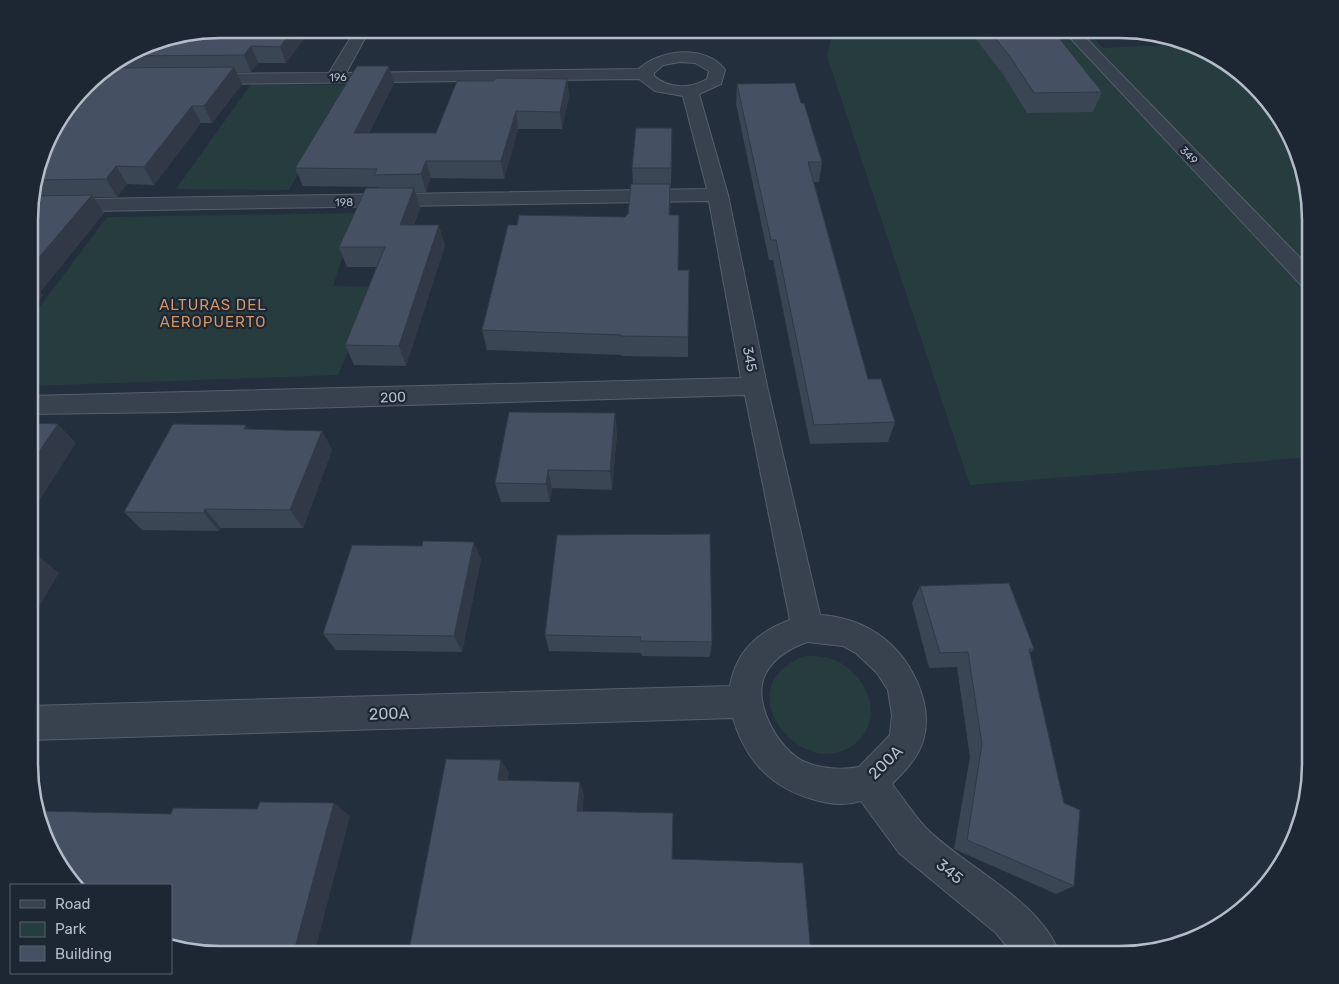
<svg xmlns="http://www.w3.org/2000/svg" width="1339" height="984" font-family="Rubik,sans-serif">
<rect width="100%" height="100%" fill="#242f3e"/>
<!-- green -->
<g fill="#263c3f">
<polygon points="833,29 1085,29 1103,48 1191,44 1236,68 1290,135 1310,207 1310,457 970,485 827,56"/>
<polygon points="251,84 347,85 289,190 176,189"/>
<polygon points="357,213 333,286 377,287 338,375 30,386 30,320 107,217"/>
<path d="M805,656C817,656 828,656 839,662C866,676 883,714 860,739C810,792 719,688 805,656Z"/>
</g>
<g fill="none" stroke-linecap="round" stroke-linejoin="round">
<defs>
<g id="street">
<path d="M356,29H370L346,73L639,69C659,49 707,44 725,70L721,84L699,94L728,195L767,386L820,615C864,618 899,641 917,682C925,700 929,721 923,741C917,759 905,771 892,784C903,798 913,814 925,827C965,868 1040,899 1060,955H1014L996,933L899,853L861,801C845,806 828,804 812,799C771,787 745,760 733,718L30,740V706L730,686C736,651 758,632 790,620L745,395L174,412L30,414V396L741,378L709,201L30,212V200L707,189L683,96L655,91L639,79L202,84L194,79L202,74L329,73ZM680,62L695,63L709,71L707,79C690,89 669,89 654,76V73L663,65ZM807,642L843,646L856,653L877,673L888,690L892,715L890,735L859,767C841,770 822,769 805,762C778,750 749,699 767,671C776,656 791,648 807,642Z"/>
<polygon points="1062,29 1077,29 1310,268 1310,288 1302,286"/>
</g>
</defs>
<!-- street casing -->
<use href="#street" stroke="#565f6c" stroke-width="2"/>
<!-- street -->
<use href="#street" fill="#38414e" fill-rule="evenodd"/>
</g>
<!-- wall -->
<g fill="#3b4654">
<polygon points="219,29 311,29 286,63 258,63 251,72 236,72 242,84 212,123 201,123 154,185 127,184 117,197 94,197 104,213 40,292 43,295 30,311 30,195 49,135 93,76 147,43"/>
<polygon points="978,29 1052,29 1102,92 1093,112 1027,113 1005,77 975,38"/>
<polygon points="567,79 569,96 562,129 518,129 504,179 431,178 426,192 416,192 420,208 414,225 445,245 406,366 354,365 345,345 377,267 347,267 339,247 379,188 378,187 303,186 295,168 394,83 369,133 436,133 494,81"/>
<polygon points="737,84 801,103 822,162 819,182 814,182 868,379 895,422 888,442 810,444 773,260 769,260 736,104"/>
<polygon points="672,148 670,215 688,337 688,357 622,356 622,355 487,350 482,330 517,225 625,217 628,214 633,184 632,168"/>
<polygon points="246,425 249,430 322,431 332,450 303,528 221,528 219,531 142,530 124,512"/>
<polygon points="617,433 612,490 552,488 550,502 501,502 495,483"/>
<polygon points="557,535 712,642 710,657 642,656 641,653 549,651 545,635"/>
<polygon points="422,546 481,559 462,652 336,650 323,634"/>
<polygon points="920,586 1034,649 1030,653 1074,886 1056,894 954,849 970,757 957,667 929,668 912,603"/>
</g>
<!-- shaded-wall -->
<g fill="#303945">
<polygon points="293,29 311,29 286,63 280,47"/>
<polygon points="251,46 258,63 251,72 244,55"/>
<polygon points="389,66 394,83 360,150 354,133"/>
<polygon points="234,67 242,84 212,123 204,106"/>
<polygon points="567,79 569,96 562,129 560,112"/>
<polygon points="192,106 201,123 154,185 144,167"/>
<polygon points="516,111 518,129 504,179 501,161"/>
<polygon points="672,128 672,148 671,188 671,168"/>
<polygon points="426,161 431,178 426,192 421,174"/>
<polygon points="116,166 127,184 117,197 106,179"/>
<polygon points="414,188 420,208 406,245 400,225"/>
<polygon points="92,195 104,213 40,292 43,295 30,311 30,268"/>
<polygon points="439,225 445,245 406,366 399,346"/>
<polygon points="615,413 617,433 612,490 610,471"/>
<polygon points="58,424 76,443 30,515 30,465"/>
<polygon points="246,425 259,444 244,429"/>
<polygon points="322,431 332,450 303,528 290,510"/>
<polygon points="548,470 552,488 550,502 546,484"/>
<polygon points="205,509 221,528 219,531 204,513"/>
<polygon points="474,542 481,559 462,652 454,636"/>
<polygon points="37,555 59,573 30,622 30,566"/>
<polygon points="501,760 509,773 506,793 498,780"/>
<polygon points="580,782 584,795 582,823 577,811"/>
<polygon points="334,803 350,816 314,955 293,955"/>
</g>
<!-- building -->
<g fill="#455162" stroke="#303945">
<polygon points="219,29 293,29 280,47 251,46 244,55 125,56 147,43"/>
<polygon points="988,29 1052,29 1102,92 1034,93 1011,58"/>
<polygon points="357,66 389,66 354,133 436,133 457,81 494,81 495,78 567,79 560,112 516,111 501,161 426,161 421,174 374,175 377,169 295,168"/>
<polygon points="234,67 204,106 192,106 144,167 116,166 106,179 35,180 49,135 93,76 106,68"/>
<polygon points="795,83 801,103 804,103 822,162 808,162 868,379 881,379 895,422 814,425 776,240 771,240 737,84"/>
<polygon points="636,128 672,128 671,168 632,168"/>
<polygon points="631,184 670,184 669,215 679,215 678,270 689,270 688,337 621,336 621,335 482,330 508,225 517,225 519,215 625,217 628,214"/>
<polygon points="366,188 414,188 400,225 439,225 399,346 345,345 385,247 339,247"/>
<polygon points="92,195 30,268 30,196"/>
<polygon points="509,412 615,413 610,471 548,470 546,484 495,483"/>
<polygon points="30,423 58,424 30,465"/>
<polygon points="173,424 246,425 244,429 322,431 290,510 205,509 204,513 124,512"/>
<polygon points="710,534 712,642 640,641 641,637 545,635 557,535"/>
<polygon points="423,541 474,542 454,636 323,634 352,545 422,546"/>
<polygon points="30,555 37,555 30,566"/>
<polygon points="1009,583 1034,649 1029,649 1064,803 1080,810 1074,886 967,840 982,744 968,652 940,653 920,586"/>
<polygon points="446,759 501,760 498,780 580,782 577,811 673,813 672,859 803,863 811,955 408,955"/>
<polygon points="260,802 334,803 293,955 207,955 171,948 171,885 76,885 54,860 38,811 171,814 173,808 257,809"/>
</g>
<g text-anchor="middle" stroke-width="4.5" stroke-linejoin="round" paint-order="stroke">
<!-- far-street labels -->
<g font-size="11" fill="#b4bcc9" stroke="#1d2633">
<text transform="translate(338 77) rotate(-1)" y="4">196</text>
<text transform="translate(1189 155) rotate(46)" y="4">349</text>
<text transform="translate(344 202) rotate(-1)" y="4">198</text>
</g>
<!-- street labels -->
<g font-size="14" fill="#b4bcc9" stroke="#1d2633">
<text transform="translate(750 359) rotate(79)" y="5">345</text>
<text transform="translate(393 397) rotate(-2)" y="5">200</text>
</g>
<!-- neighbourhood labels -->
<g font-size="15" letter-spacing="1" fill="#d59563" stroke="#1d2633">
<text x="213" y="310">ALTURAS DEL<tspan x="213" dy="17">AEROPUERTO</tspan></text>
</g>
<!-- near-street labels -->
<g font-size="16" fill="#b4bcc9" stroke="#1d2633">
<text transform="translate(389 713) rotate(-2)" y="6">200A</text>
<text transform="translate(885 762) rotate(-44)" y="6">200A</text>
<text transform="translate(950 871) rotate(39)" y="6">345</text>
</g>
</g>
<!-- crop -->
<path d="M0 0H1339V984H0ZM220 38H1120A182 182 0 0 1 1302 220V764A182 182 0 0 1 1120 946H220A182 182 0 0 1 38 764V220A182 182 0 0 1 220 38Z" fill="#1d2633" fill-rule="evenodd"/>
<path fill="none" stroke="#b4bcc9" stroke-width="2.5" d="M220 38H1120A182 182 0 0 1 1302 220V764A182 182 0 0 1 1120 946H220A182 182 0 0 1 38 764V220A182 182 0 0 1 220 38Z"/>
<!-- legend -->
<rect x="10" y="884" width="162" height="90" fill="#1d2633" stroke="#59626f"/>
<rect x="20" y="900" width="25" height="8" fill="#38414e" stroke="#59626f"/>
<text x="55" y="909" font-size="15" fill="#b4bcc9">Road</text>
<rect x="20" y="922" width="25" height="15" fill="#263c3f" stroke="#59626f"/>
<text x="55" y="934" font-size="15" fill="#b4bcc9">Park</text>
<rect x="20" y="946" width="25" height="15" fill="#455162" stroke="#59626f"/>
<text x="55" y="959" font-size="15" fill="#b4bcc9">Building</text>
</svg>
